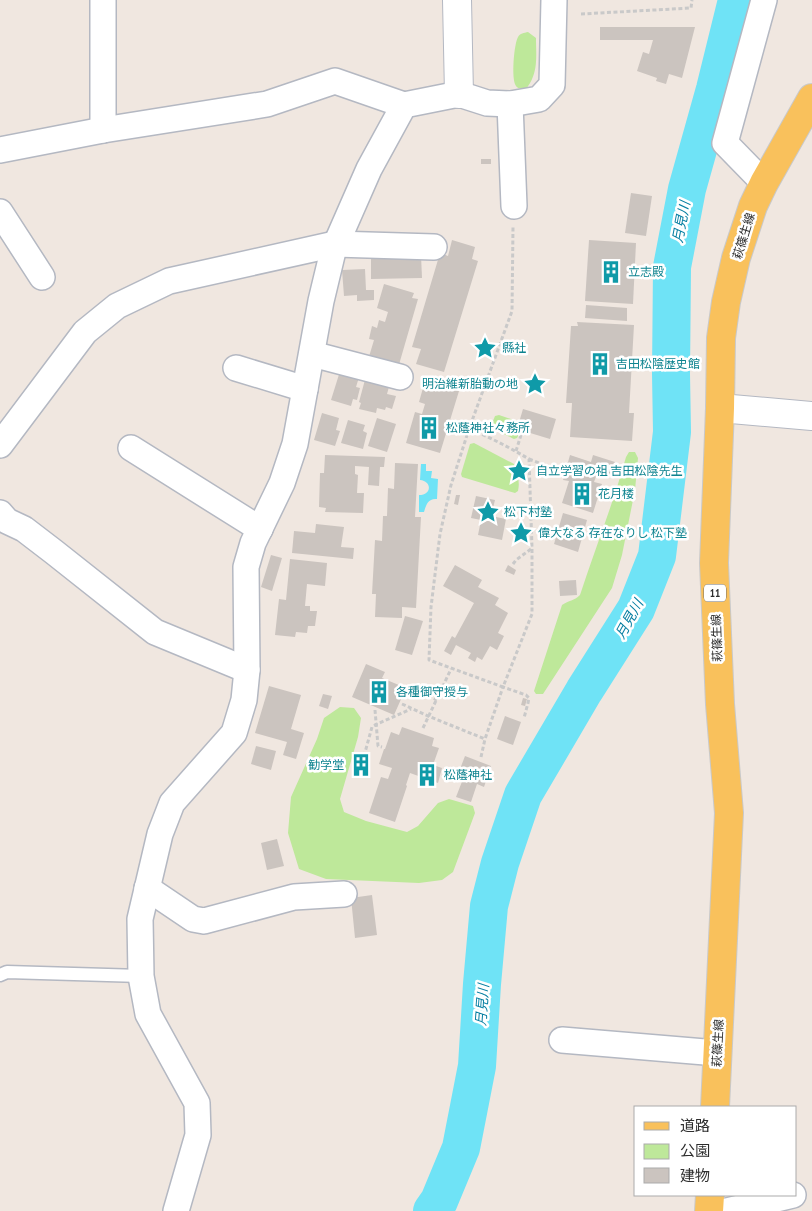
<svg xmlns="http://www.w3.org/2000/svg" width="812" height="1211" font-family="'PT Sans Narrow','Noto Sans JP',sans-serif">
<rect width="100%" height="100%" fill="#f0e7e0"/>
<!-- green -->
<g fill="#bee89a">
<path d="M528,32L536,38C536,56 539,73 526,89C522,89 518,89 516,86C511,79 514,44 518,37C520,33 524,33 528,32Z"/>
<path d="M499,415L517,421L516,430L519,434L517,438L514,439C509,436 493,430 492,425C492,422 494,419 495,416Z"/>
<path d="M474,443L514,464C518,472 520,483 518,491L515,493L462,477L461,474L470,444Z"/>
<path d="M629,452H635L638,458L635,490L622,555L612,588L543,694H536L534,691L562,605C569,600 574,601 580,595C595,549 613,504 626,457Z"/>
<polygon points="340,707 354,708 361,718 358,737 340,799 344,812 366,821 407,832 418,826 438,803 449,799 473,806 475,813 453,872 442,880 419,883 326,879 299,869 288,833 291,797 317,739 324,718"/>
</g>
<!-- water -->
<path fill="#6fe3f6" d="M421,464H426V471H432L431,478L438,479L437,499C428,498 426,505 424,512H419V495C432,495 432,481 420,480Z"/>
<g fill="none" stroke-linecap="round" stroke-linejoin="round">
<!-- river -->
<polyline stroke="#6fe3f6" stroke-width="38" points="432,1211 439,1201 461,1148 477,1066 482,984 489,906 500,863 523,795 584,691 636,609 657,556 672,432 671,374 672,267 687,189 715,89 737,0"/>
</g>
<!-- building -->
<g fill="#cbc4bf">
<polygon points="600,27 695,27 682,78 669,74 666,84 656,81 657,78 637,71 643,52 649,54 653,40 600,40"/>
<rect x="481" y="159" width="10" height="5"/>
<polygon points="631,193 652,196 646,236 625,233"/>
<polygon points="452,240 475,247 472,259 478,261 444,372 416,364 421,349 412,347 440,253 448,256"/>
<polygon points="589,240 636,243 633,304 585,301"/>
<polygon points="421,255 422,278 371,279 371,256"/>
<polygon points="365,269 366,290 374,290 374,300 357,301 357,295 344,296 342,270"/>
<polygon points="384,284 414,293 412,298 418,299 398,368 368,360 374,340 369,339 372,326 377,328 379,320 385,322 388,312 377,308"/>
<polygon points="586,305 627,308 627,321 585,318"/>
<polygon points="577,322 634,325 629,413 634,413 632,441 570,437 572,403 566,403 571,326 578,326"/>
<polygon points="341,368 360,374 356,387 360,388 357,400 353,399 351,406 331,400"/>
<polygon points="366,376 390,383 387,394 396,396 392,409 386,407 385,410 377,408 376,413 359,409 361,403 359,402"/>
<polygon points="425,381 459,391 440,453 406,443 415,412 422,414 425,404 419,402"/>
<polygon points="523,409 556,419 550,439 517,429"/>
<polygon points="322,413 339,418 336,430 340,431 335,446 314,440"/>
<polygon points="377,418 396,424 387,452 368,446"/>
<polygon points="348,420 365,425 363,431 367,433 363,449 341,443"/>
<polygon points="325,455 385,457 384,467 380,467 379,486 368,485 369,467 355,466 355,474 358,475 357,493 364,493 363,513 325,512 326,508 319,507 320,473 324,473"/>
<polygon points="570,455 591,462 593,455 615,462 611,475 598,471 594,482 602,484 593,513 562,503 569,481 563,480"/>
<polygon points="395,463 418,464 415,517 421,517 416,608 402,607 402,618 375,617 376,594 372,594 375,540 382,541 383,516 387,516 388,488 394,489"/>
<polygon points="456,495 460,495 458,505 454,504"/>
<polygon points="476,496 495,500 491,516 506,519 502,540 478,535 481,520 471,518"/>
<polygon points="563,513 587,520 578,552 554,544"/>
<polygon points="316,524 344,527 341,547 354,548 353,559 292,553 294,531 315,533"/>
<polygon points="271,555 282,558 272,591 261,587"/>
<polygon points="290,559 327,563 325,586 307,584 305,606 310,606 310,611 317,611 315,626 308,626 307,633 296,632 295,637 275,635 279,599 286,600"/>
<polygon points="455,565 482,580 478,587 499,598 495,605 508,613 498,633 504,636 497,650 490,646 482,660 477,657 475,662 468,658 471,653 456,645 451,655 444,651 452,636 455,638 474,603 443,586"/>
<polygon points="508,565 516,570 514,575 505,571"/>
<polygon points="576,580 577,595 560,596 559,581"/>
<polygon points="405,616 423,621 412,655 395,650"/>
<polygon points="366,664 385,672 382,678 406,688 394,715 352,697"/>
<polygon points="415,683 422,686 417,698 410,695"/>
<polygon points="269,686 301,695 291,729 304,733 296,759 283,755 287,742 255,733"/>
<polygon points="323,694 332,696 328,709 319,706"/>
<polygon points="523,698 527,699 525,706 521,705"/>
<polygon points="505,716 521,722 513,745 497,739"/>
<polygon points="402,727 434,738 432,746 439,748 433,765 442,768 438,783 410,773 406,785 407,786 395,822 369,813 381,777 388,779 392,768 379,764 384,749 385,749 391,732 399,735"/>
<polygon points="256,746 276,751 271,770 251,764"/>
<polygon points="465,756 491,766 484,787 477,784 471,802 456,797 463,779 457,777"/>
<polygon points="358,759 366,761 363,771 355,768"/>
<polygon points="277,839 284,866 267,870 261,843"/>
<polygon points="372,895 377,935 355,938 351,898"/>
</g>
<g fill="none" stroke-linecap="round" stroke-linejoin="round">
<defs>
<polyline id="lane" points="0,975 7,972 141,976"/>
<g id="street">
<polyline points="510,104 514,206"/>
<polyline points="103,130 103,0"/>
<polyline points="0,150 103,130 267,104 335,81 404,105"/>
<polyline points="764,183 725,143 764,0"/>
<polyline points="0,212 42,277"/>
<polyline points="312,354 400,377"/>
<polyline points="236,368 305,389"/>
<polyline points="0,445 85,332 117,306 169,281 335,244 434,247"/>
<polyline points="131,448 260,529"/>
<polyline points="0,513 7,521 24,529 54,552 155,632 247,670"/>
<polyline points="147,888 193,919 204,921 294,897 344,894"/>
<polyline points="562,1040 717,1053"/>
<polyline points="176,1211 198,1135 197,1103 148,1014 141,976 140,919 160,834 172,803 234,733 244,700 247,670 246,567 253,543 282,483 295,444 321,301 333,251 369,169 404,105 459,94 487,103 510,104 539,99 552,85 554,0"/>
<polyline points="727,1211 793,1195"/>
</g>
<g id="secondary">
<polyline points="457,0 459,94"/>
<polyline points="720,408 812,416"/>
</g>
<g id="primary">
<polyline points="715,1107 729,813 720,704 714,563 720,408 721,338 726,302 736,258 753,206 764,183 812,98"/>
<polyline points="709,1211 710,1195"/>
</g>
</defs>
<!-- lane casing -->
<use href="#lane" stroke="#b4b8c2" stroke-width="15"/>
<!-- street casing -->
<use href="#street" stroke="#b4b8c2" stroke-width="28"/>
<!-- secondary casing -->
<use href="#secondary" stroke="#b4b8c2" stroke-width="30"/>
<!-- primary casing -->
<use href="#primary" stroke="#c9c9c9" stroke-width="30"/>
<!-- path -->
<g stroke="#c9c9c9" stroke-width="3" stroke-dasharray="4 2.5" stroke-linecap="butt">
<polyline points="581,14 691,8 692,0"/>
<path d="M458,425C482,433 507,446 529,459L532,548V614L503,687L429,660L431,607L440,534L451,485L469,429L512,311L513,227"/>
<polyline points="516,451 521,435"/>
<polyline points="529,459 559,471"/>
<polyline points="513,564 516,560 531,549"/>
<polyline points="422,693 437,700"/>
<polyline points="402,704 428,716 485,739"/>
<polyline points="375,710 378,746 382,747"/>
<polyline points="423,728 451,669"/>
<polyline points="364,756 372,727 377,724 411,709"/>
<polyline points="481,757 485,739 503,687 526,695 529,698 528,703 524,718"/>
</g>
<!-- lane -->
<use href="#lane" stroke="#fff" stroke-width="12"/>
<!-- street -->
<use href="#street" stroke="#fff" stroke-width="25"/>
<!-- secondary -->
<use href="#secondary" stroke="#fff" stroke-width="28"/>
<!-- primary -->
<use href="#primary" stroke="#f9c15c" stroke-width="28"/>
</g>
<!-- icons -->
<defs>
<symbol id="building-bare" viewBox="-9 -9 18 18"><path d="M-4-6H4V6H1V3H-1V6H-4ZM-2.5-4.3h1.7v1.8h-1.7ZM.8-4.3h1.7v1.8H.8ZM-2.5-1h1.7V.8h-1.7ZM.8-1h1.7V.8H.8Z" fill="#0f9aa8" stroke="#fff" stroke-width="2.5" paint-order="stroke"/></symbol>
<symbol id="sight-bare" viewBox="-9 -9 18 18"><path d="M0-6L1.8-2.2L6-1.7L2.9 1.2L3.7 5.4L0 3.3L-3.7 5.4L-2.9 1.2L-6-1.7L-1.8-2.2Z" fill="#0f9aa8" stroke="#fff" stroke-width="2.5" paint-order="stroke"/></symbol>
</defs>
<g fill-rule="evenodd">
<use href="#building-bare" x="595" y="256" width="32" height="32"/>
<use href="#sight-bare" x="469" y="332" width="32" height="32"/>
<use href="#building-bare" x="584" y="348" width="32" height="32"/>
<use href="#sight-bare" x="519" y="368" width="32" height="32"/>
<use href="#building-bare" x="413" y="412" width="32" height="32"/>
<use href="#sight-bare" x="503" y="455" width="32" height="32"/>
<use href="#building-bare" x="566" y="478" width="32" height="32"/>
<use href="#sight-bare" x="472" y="496" width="32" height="32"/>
<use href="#sight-bare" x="505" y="517" width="32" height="32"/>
<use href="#building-bare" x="363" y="676" width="32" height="32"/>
<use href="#building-bare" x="345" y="749" width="32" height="32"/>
<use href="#building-bare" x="411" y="759" width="32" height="32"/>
</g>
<g text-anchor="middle" stroke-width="5" stroke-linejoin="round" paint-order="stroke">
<!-- shield labels -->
<rect fill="#fff" stroke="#6d6d6d" stroke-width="1" x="704" y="584.5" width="22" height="17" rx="4"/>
<g font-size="11" font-weight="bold" fill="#2e2e2e">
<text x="715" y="597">11</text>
</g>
<!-- street labels -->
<g font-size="12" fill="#2e2e2e" stroke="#fff">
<text transform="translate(744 236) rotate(-73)" y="4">萩篠生線</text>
<text transform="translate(717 638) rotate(-92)" y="4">萩篠生線</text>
<text transform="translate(718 1043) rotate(-87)" y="4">萩篠生線</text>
</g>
<!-- culture labels -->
<g font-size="12" fill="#0d838f" stroke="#fff" text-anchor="start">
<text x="628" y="276">立志殿</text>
<text x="502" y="352">縣社</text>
<text x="616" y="368">吉田松陰歴史館</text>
<text x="518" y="388" text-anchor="end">明治維新胎動の地</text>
<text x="446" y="432">松蔭神社々務所</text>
<text x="536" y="475">自立学習の祖 吉田松陰先生</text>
<text x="598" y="498">花月楼</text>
<text x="504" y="516">松下村塾</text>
<text x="538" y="537">偉大なる 存在なりし 松下塾</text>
<text x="396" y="696">各種御守授与</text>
<text x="344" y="769" text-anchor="end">勧学堂</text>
<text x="444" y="779">松蔭神社</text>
</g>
<!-- water labels -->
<g font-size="14" font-style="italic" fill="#077fa2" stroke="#fff">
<text transform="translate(681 222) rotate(-79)" y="5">月見川</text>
<text transform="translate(629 619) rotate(-61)" y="5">月見川</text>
<text transform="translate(482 1005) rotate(-86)" y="5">月見川</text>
</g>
</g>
<!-- legend -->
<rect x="634" y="1106" width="162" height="90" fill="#ffffff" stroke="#ababab"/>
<rect x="644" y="1122" width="25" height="8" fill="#f9c15c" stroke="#ababab"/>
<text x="680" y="1131" font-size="15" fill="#2e2e2e">道路</text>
<rect x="644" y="1144" width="25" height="15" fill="#bee89a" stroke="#ababab"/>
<text x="680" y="1156" font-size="15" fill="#2e2e2e">公園</text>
<rect x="644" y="1168" width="25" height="15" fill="#cbc4bf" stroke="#ababab"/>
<text x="680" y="1181" font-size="15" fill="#2e2e2e">建物</text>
</svg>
